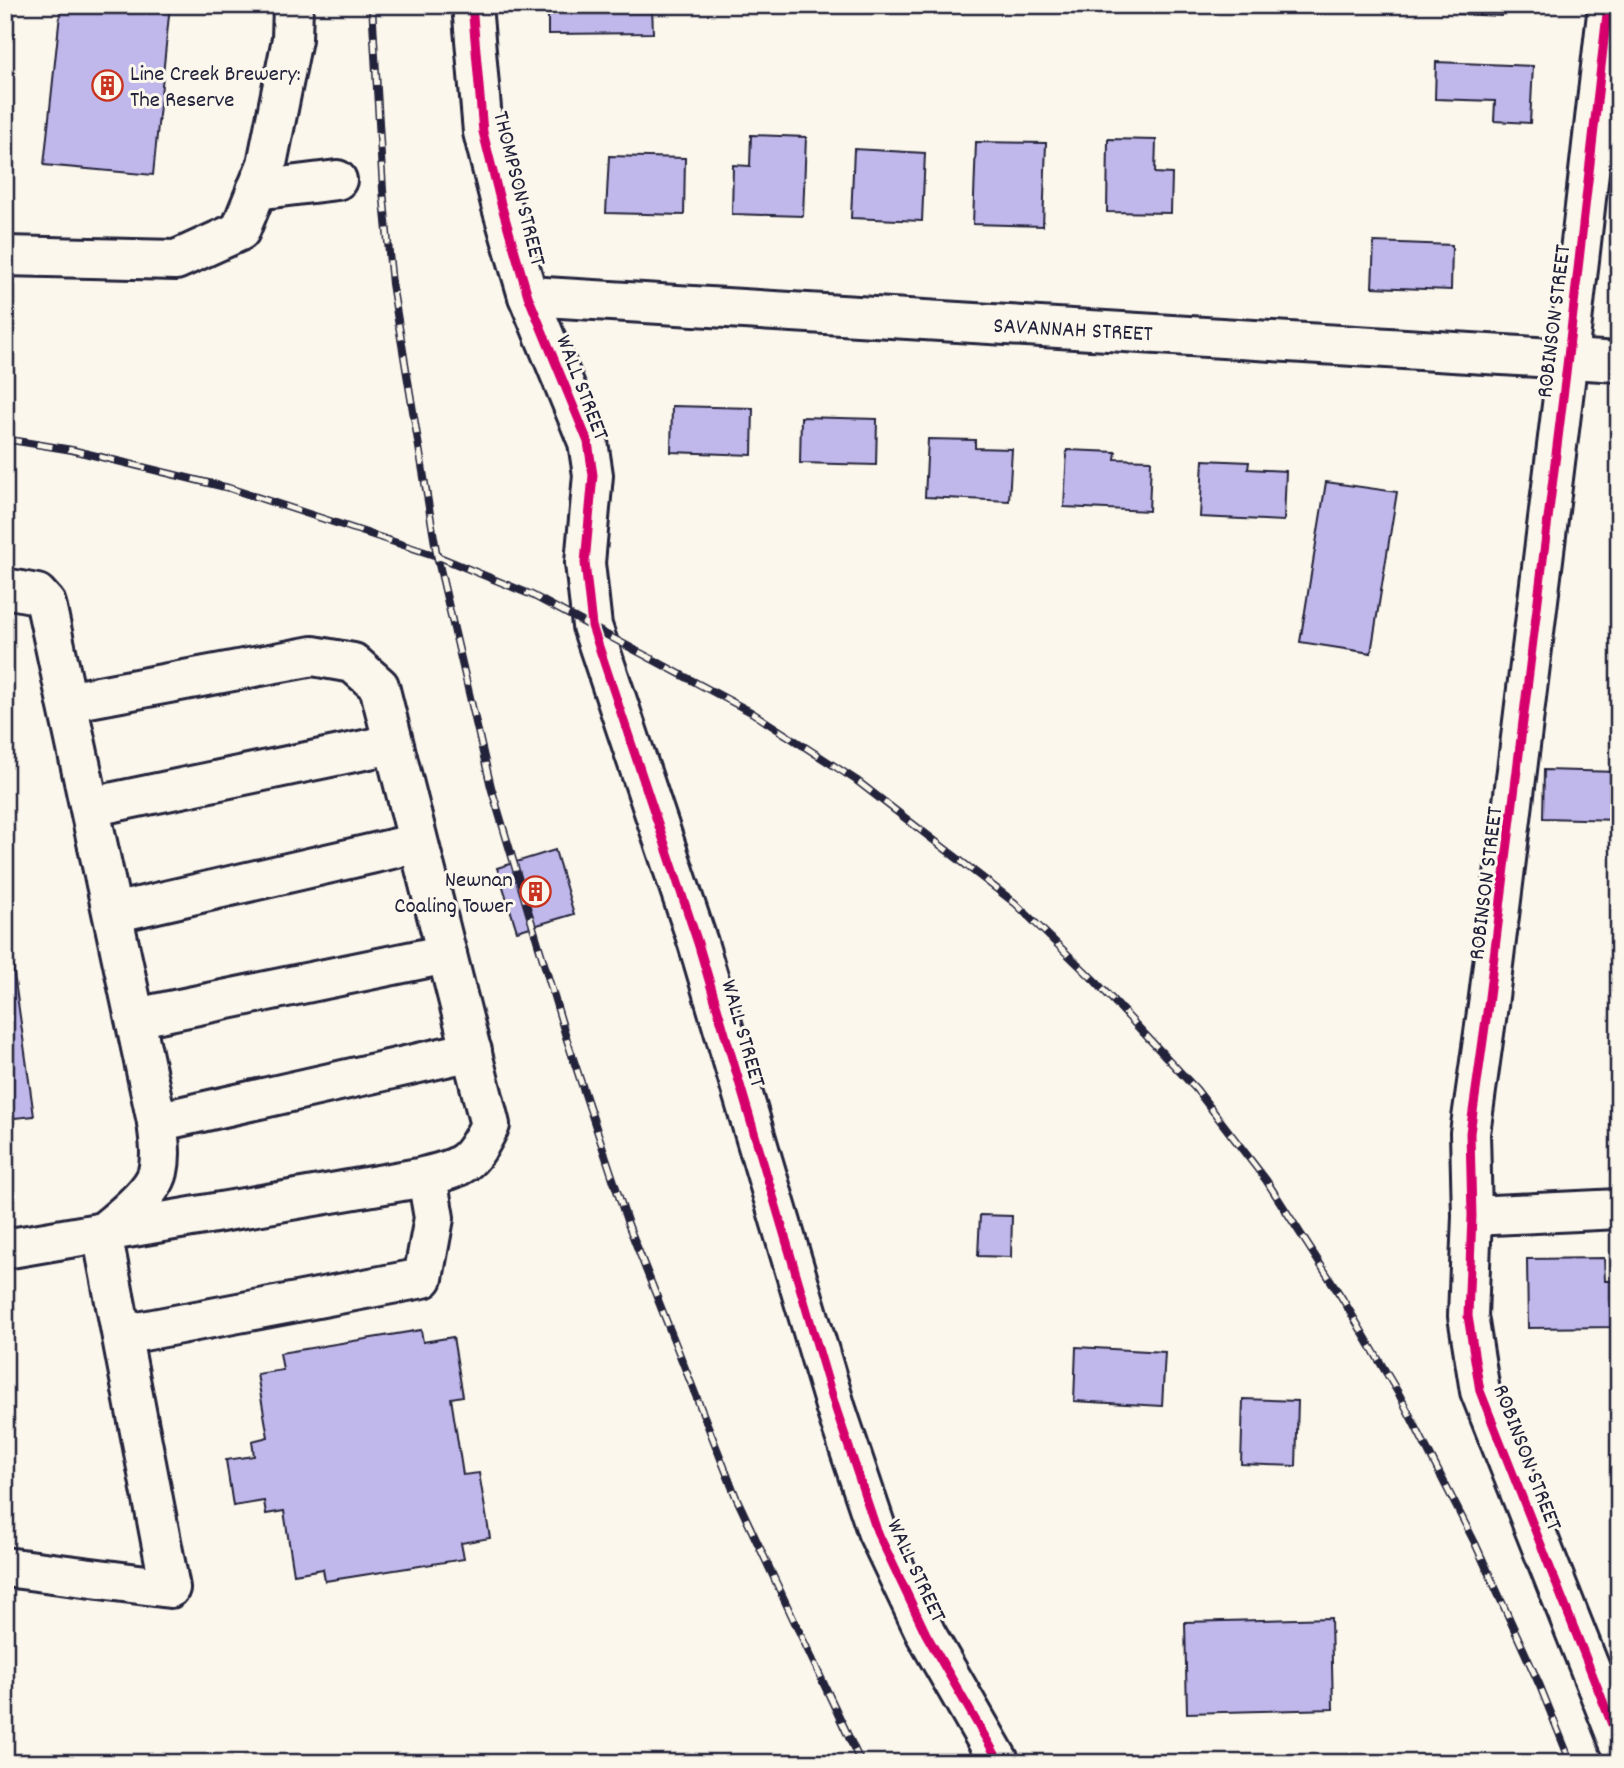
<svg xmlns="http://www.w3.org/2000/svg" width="1624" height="1768" font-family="Dekko,sans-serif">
<rect width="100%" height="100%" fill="#fbf7ec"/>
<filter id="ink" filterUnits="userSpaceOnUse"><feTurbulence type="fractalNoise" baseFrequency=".0143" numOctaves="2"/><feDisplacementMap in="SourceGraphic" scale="14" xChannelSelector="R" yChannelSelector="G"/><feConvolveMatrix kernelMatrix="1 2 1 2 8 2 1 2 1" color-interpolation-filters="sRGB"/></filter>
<g filter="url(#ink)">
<!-- building -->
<g fill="#c0b8ea" stroke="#22223b" stroke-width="2">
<polygon points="61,5 170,5 153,175 44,165"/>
<polygon points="548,5 652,5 653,33 548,34"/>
<polygon points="1458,5 1502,5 1501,16 1457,14"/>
<polygon points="1436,62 1533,66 1530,123 1494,121 1495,101 1435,99"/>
<polygon points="751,135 806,137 803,216 732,214 733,165 750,166"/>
<polygon points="1108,139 1156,140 1155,173 1172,174 1171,213 1107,212"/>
<polygon points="976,142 1046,143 1043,226 973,224"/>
<polygon points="854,149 925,153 922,221 851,218"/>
<polygon points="609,156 685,158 684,215 606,213"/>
<polygon points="1374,242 1452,245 1451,290 1372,287"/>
<polygon points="672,406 753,408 752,455 671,452"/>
<polygon points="801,417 877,419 876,465 800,463"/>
<polygon points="928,439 975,440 975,448 1012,449 1009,501 925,497"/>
<polygon points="1067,450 1116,452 1115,459 1151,460 1149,511 1064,507"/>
<polygon points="1203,460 1249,462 1248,469 1286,471 1284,521 1200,517"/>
<polygon points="1326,482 1397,492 1371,653 1300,642"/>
<polygon points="1613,506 1619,506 1619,559 1611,559"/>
<polygon points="1544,770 1619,772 1619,820 1543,818"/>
<polygon points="555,850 574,914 517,931 497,868"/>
<polygon points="5,910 34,1116 5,1119"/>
<polygon points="980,1215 1012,1216 1011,1257 978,1256"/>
<polygon points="1604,1258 1605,1281 1619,1281 1619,1327 1528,1328 1527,1259"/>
<polygon points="421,1330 423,1342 453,1337 463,1396 451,1398 463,1475 479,1473 490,1538 461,1543 464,1559 325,1581 323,1569 294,1574 284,1511 266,1514 264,1501 233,1506 226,1460 254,1456 252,1441 268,1437 257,1374 283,1370 280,1353"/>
<polygon points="1076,1347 1165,1352 1162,1406 1074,1401"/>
<polygon points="1243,1399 1298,1401 1296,1466 1241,1464"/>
<polygon points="1331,1618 1333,1709 1187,1713 1185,1622"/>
</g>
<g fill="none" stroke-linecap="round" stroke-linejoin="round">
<defs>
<g id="minor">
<polyline points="472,5 483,132 501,204 528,296 588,442 593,475 585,563 592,626 698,943 836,1409 877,1531 926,1634 1000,1763"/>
<polyline points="1608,5 1568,357 1488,1005 1470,1133 1472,1216 1468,1316 1480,1391 1619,1742"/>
<polyline points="256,190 337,180"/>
<polyline points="5,256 176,260 240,231 267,164 292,39 293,5"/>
<polyline points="528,296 1619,362"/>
<path d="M5,588L37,594L46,604L157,1122C159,1138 162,1155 158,1172C153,1193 119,1219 102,1233L170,1588L5,1567"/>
<polyline points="90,807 393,744"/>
<polyline points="113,913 418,843"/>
<polyline points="135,1018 447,954"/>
<polyline points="157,1122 472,1051"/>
<polyline points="1472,1216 1619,1209"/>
<path d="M5,1249L419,1178C463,1167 469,1167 490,1125L379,686L353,663L313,656L67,702"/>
<polyline points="122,1335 423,1278 434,1218 427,1177"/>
</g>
</defs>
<!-- minor casing -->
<use href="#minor" stroke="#22223b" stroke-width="44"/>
<!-- minor -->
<use href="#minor" stroke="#fbf7ec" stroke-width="38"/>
<defs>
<g id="rail">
<polyline points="372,5 383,190 392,284 437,556 491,787 567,1040 628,1224 736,1497 861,1763"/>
<polyline points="5,439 72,450 229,488 437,556 532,595 751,712 856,780 1015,903 1096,982 1196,1089 1266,1180 1342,1298 1400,1396 1475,1543 1540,1686 1571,1763"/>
</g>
</defs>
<!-- rail casing -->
<use href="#rail" stroke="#22223b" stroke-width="8"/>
<!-- rail -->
<use href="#rail" stroke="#fbf7ec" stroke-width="5" stroke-dasharray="16" stroke-linecap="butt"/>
<defs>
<g id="cycleway">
<polyline points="472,5 483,132 501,204 528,296 588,442 593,475 585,563 592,626 698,943 836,1409 877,1531 926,1634 1000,1763"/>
<polyline points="1608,5 1568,357 1488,1005 1470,1133 1472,1216 1468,1316 1480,1391 1619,1742"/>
</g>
</defs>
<!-- cycleway casing -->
<use href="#cycleway" stroke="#fbf7ec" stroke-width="13"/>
<!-- cycleway -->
<use href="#cycleway" stroke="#d6006c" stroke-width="9"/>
</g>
</g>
<!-- icons -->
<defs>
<symbol id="building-ring" viewBox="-11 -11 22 22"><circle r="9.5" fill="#fbf7ec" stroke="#c8321e" stroke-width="1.5"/><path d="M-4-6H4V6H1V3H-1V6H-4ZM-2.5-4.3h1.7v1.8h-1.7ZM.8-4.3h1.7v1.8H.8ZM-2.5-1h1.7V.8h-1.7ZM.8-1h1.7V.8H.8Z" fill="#c8321e"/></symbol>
</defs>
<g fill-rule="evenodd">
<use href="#building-ring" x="90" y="68" width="35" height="35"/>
<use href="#building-ring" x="518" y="874" width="35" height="35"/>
</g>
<g text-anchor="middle" stroke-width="6" stroke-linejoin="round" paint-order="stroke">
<!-- poi labels -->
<g font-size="23" fill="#22223b" stroke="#fbf7ec" text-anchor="start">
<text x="130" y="80">Line Creek Brewery:<tspan x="130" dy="26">The Reserve</tspan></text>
<text x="513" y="886" text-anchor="end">Newnan<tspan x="513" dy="26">Coaling Tower</tspan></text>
</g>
<!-- street labels -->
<g font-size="23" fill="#22223b" stroke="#fbf7ec">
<text transform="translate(521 188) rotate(76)" y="8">THOMPSON STREET</text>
<text transform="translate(1552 321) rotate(-83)" y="8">ROBINSON STREET</text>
<text transform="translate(1073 328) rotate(3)" y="8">SAVANNAH STREET</text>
<text transform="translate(584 387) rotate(69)" y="8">WALL STREET</text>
<text transform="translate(1484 883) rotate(-83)" y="8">ROBINSON STREET</text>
<text transform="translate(745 1033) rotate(74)" y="8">WALL STREET</text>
<text transform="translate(1529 1457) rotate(69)" y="8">ROBINSON STREET</text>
<text transform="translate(918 1570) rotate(65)" y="8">WALL STREET</text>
</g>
</g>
<!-- margin -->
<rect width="1624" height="1768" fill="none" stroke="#fbf7ec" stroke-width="28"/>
<rect x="14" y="14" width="1596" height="1740" fill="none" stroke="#22223b" stroke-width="2.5" filter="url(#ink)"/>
</svg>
